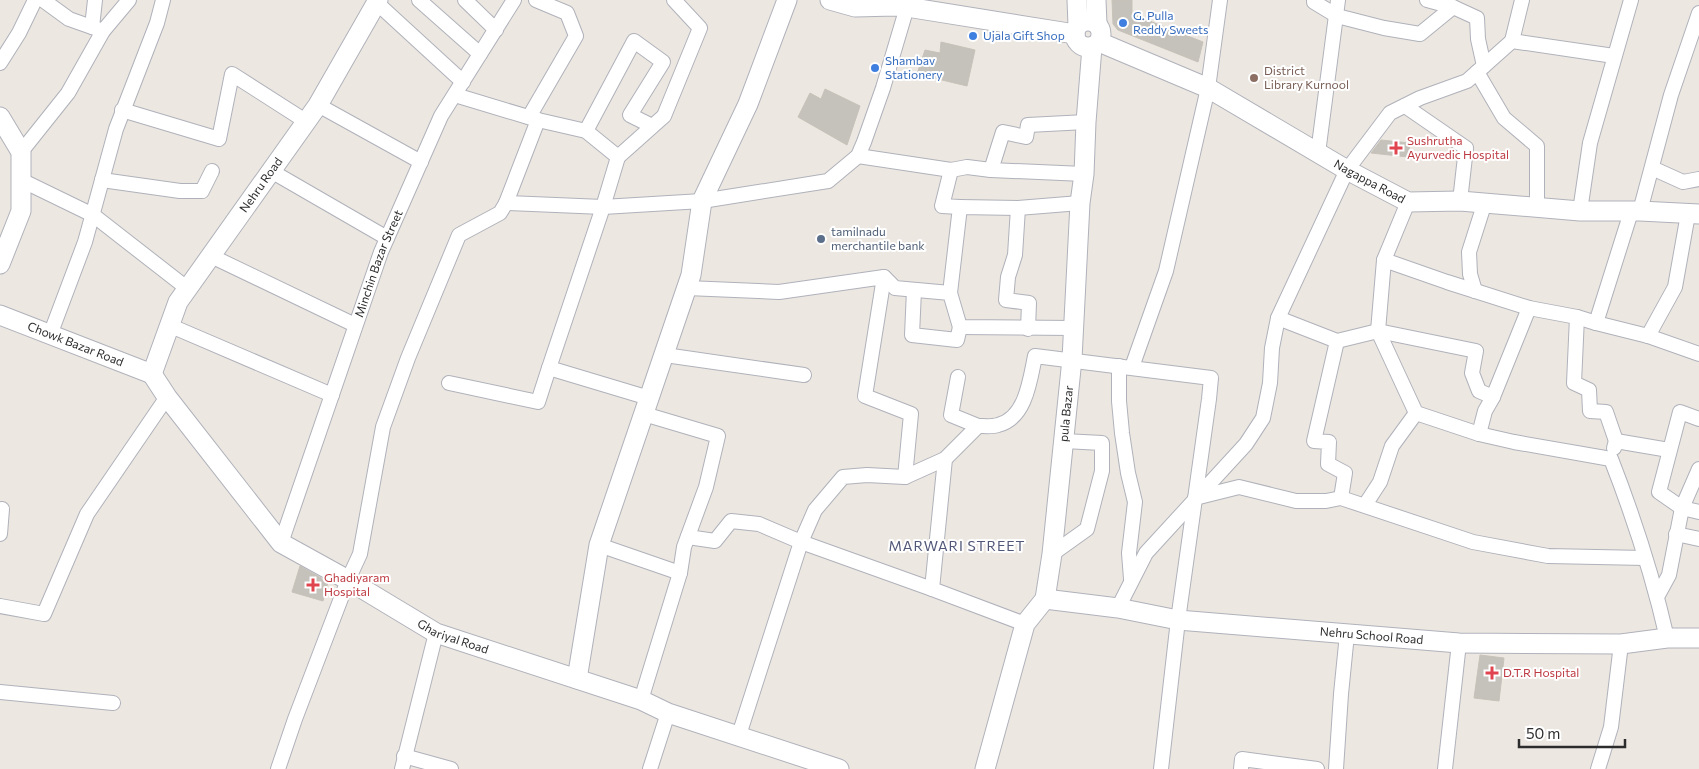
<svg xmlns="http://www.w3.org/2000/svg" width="1699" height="769" font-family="Commissioner,sans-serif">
<rect width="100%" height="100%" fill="#ece7e0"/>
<!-- building -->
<g fill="#c5c1bb" stroke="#c7c3b9">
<polygon points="1112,0 1132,0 1132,14 1203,42 1198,62 1118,30 1113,24"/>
<polygon points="941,42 975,50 967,86 917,74 925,50 940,53"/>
<polygon points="825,89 860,106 847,145 798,117 810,93 821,99"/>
<polygon points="1381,140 1410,143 1408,157 1371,153"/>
<polygon points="300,566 328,582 323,601 292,592"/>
<polygon points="1480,655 1504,658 1499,701 1474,698"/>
</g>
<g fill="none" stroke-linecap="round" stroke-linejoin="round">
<defs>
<g id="street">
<polyline points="43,0 69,19 103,31 129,0"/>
<polyline points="419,0 480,54"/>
<polyline points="465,0 496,30"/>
<polyline points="1314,0 1314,2 1337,16 1384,28 1420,34 1453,7"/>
<polyline points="1427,0 1453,7 1477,18 1478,39 1484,66"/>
<polyline points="377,3 463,82"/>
<polyline points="92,27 95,0"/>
<polyline points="1512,41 1522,0"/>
<polyline points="0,63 19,33 35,0"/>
<polyline points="1477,72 1504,118 1537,146 1537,208"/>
<polyline points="455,95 538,120 586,131 618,157 664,116 700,28 674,0"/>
<polyline points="318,105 421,162"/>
<polyline points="1405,106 1466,148 1460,201"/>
<polyline points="122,110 219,139 232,74 307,122"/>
<polyline points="529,117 576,36 567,13 536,0"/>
<polyline points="586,131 634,41 663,62 630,115 652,126"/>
<polyline points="21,152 68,93 103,31"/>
<polyline points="1318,153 1338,0"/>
<polyline points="858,156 951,170"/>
<polyline points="618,157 603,207 549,368 649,398"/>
<polyline points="1652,168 1683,182 1699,179"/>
<polyline points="991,170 1084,174"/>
<polyline points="271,171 387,238"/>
<polyline points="21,180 93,215 188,289"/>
<polyline points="102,180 180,191 202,191 212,171"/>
<path d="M1408,202L1384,260L1378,331L1416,413L1479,434L1514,442L1611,459C1634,518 1653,577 1667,638"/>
<polyline points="506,203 603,207 702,201 828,181 858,156 864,142 883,88 907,7"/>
<polyline points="960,207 942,206 951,170 967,167 991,170 1003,132 1026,137 1028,125 1086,122"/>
<polyline points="1018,208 1015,255 1008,277 1006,300 1029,303 1028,329"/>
<polyline points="1580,211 1590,143 1631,0"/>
<polyline points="1640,211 1671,95 1699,13"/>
<polyline points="211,256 355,325"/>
<polyline points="1384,260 1447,282 1529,308 1577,317 1596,323 1648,336 1699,354"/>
<polyline points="884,277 895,288 950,293 960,327 1073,328"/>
<polyline points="687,288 779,292 884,277 865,396 911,414 905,477"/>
<polyline points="914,290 912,335 957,340 960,327"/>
<polyline points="1475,291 1470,274 1469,252 1484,205"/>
<polyline points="950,293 960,207 1018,208 1080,203"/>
<polyline points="1577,317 1574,383 1589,390 1590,411 1606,412 1616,441"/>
<polyline points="1596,323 1631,212"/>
<polyline points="171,326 332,395"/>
<polyline points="50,335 85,242 116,129 157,23 163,0"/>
<polyline points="1648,336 1675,287 1688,214"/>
<polyline points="1337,341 1314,441 1329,442 1328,464 1345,473 1341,498"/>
<polyline points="665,355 804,375"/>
<polyline points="1119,366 1119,401 1122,433 1128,473 1135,502 1129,553 1131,579"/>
<polyline points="1132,367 1166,271 1208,88 1220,0"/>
<polyline points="958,377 951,415 978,426"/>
<polyline points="449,383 538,402 549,368"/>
<polyline points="1493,397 1479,391 1472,373 1476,351 1378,331 1337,341 1278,318 1347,170 1390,113 1420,98 1467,81 1512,41 1614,56"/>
<polyline points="1699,419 1680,412 1659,492 1682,508 1699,469"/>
<polyline points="1479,434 1485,411 1493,397 1529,308"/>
<polyline points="1614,448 1616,441 1669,450"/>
<polyline points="945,459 932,589 1025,624"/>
<polyline points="1195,498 1239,487 1296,501 1326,501 1341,498 1473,542 1548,556 1645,558"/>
<polyline points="1365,505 1380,482 1392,446 1416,413"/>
<polyline points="0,534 2,509"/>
<polyline points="1676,534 1699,539"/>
<path d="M688,537L715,541L731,521L759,524L801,542L815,510L843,477L867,475L905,477L945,459L978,426C984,426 992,427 998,425C1026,418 1030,380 1035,356L1211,378L1209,399L1178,620L1161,769"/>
<path id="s1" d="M281,543L381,252L441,116L514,0"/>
<polyline points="599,545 680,573"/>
<polyline points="1052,554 1087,529 1102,471 1102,443 1064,441"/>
<polyline points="1657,597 1669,575 1682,508 1699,512"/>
<polyline points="0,606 44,614 87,514 167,397"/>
<polyline points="1118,608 1146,553 1246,444 1263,418 1270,383 1272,348 1278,318"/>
<polyline points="0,692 113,703"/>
<polyline points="641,700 680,573 684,547 706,487 718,436 644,414"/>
<polyline points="739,735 801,542 932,589"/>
<polyline points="404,756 451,769"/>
<polyline points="278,769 295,719 348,580 360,554 383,427 408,358 459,235 500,213 506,203 538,120"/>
<polyline points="402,769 436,633"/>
<polyline points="650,769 668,713"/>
<polyline points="1241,769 1242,759 1317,769"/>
<polyline points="1336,769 1341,694 1347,634"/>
<polyline points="1445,769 1459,643"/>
<polyline points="1598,769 1611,727 1621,644"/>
</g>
<g id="secondary">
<polyline points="830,0 855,7 895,6 907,7 1075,34"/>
<polyline points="1077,0 1078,25"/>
<polyline points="1096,0 1097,24"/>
<circle cx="1088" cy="34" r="13"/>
<path id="s2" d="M1099,42L1208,88L1347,170L1408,202L1460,201L1580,211H1640L1699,214"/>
<polyline points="0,117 21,152 21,211 0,264"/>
<path id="s3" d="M0,315L152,374"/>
<path id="s4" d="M152,374L167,397L281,543L348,580L436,633L641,700L668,713L839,769"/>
<path id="s5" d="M152,374L178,302L318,105L378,0"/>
<path id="s6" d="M1045,599L1118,608L1178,620L1459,643L1621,644L1667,638H1699"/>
<polyline points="577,679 599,545 691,275 702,201 748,104 787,0"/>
<path id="s7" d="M985,769L1025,624L1045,599L1052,554L1072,359L1080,203L1084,174L1086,122L1092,47"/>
</g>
</defs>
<!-- street casing -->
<use href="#street" stroke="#b0b2bb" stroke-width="16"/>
<!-- secondary casing -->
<use href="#secondary" stroke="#b0b2bb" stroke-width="21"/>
<!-- street -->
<use href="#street" stroke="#fff" stroke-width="14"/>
<!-- secondary -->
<use href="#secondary" stroke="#fff" stroke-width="19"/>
</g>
<!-- markers -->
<g fill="#3f7fe0" stroke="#fff" stroke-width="2">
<circle cx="1123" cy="23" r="5"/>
<circle cx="973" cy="36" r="5"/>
<circle cx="875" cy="68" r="5"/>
</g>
<circle fill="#8d6e63" stroke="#fff" stroke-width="2" cx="1254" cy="78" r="5"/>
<g fill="#e0444e" stroke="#fff" stroke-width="2">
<path d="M1393.5 140.5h5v5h5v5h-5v5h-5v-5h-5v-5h5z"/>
<path d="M310.5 577.5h5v5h5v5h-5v5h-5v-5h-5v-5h5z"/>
<path d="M1489.5 665.5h5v5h5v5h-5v5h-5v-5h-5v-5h5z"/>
</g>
<circle fill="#5c6f8a" stroke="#fff" stroke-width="2" cx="821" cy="239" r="5"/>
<g text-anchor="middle" stroke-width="4" stroke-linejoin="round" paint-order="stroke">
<!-- shop labels -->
<g font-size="12" fill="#366cbe" stroke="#fff" text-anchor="start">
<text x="1133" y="20">G. Pulla<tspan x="1133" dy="14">Reddy Sweets</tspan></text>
<text x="983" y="40">Ujala Gift Shop</text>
<text x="885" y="65">Shambav<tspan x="885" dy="14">Stationery</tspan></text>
</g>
<!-- education labels -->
<g font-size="12" fill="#785e54" stroke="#fff" text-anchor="start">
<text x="1264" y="75">District<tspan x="1264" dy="14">Library Kurnool</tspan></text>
</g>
<!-- health labels -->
<g font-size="12" fill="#be3a42" stroke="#fff" text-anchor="start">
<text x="1407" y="145">Sushrutha<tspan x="1407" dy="14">Ayurvedic Hospital</tspan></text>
<text x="324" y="582">Ghadiyaram<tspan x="324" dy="14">Hospital</tspan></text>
<text x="1503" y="677">D.T.R Hospital</text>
</g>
<!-- street labels -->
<g font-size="12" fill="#2c2c2c" stroke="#fff">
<text dy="4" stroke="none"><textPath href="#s2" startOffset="305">Nagappa Road</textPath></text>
<text dy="4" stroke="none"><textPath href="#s5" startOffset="220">Nehru Road</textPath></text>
<text dy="4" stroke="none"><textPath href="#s1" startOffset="296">Minchin Bazar Street</textPath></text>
<text dy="4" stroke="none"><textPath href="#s3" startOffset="81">Chowk Bazar Road</textPath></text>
<text dy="4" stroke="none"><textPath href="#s7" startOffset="369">pula Bazar</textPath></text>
<text dy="4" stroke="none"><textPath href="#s4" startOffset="409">Ghariyal Road</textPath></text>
<text dy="4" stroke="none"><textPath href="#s6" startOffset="329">Nehru School Road</textPath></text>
</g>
<!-- service labels -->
<g font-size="12" fill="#4e5e75" stroke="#fff" text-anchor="start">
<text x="831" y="236">tamilnadu<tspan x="831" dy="14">merchantile bank</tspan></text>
</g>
<!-- neighbourhood labels -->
<g font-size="14" letter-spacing="1" fill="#515778" stroke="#fff">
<text x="957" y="551">MARWARI STREET</text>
</g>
</g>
<!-- scale -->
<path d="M1519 739v8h106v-8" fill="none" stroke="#2c2c2c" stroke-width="2.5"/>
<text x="1526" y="739" font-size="15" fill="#2c2c2c" stroke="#ffffff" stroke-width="4" paint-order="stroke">50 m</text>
</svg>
